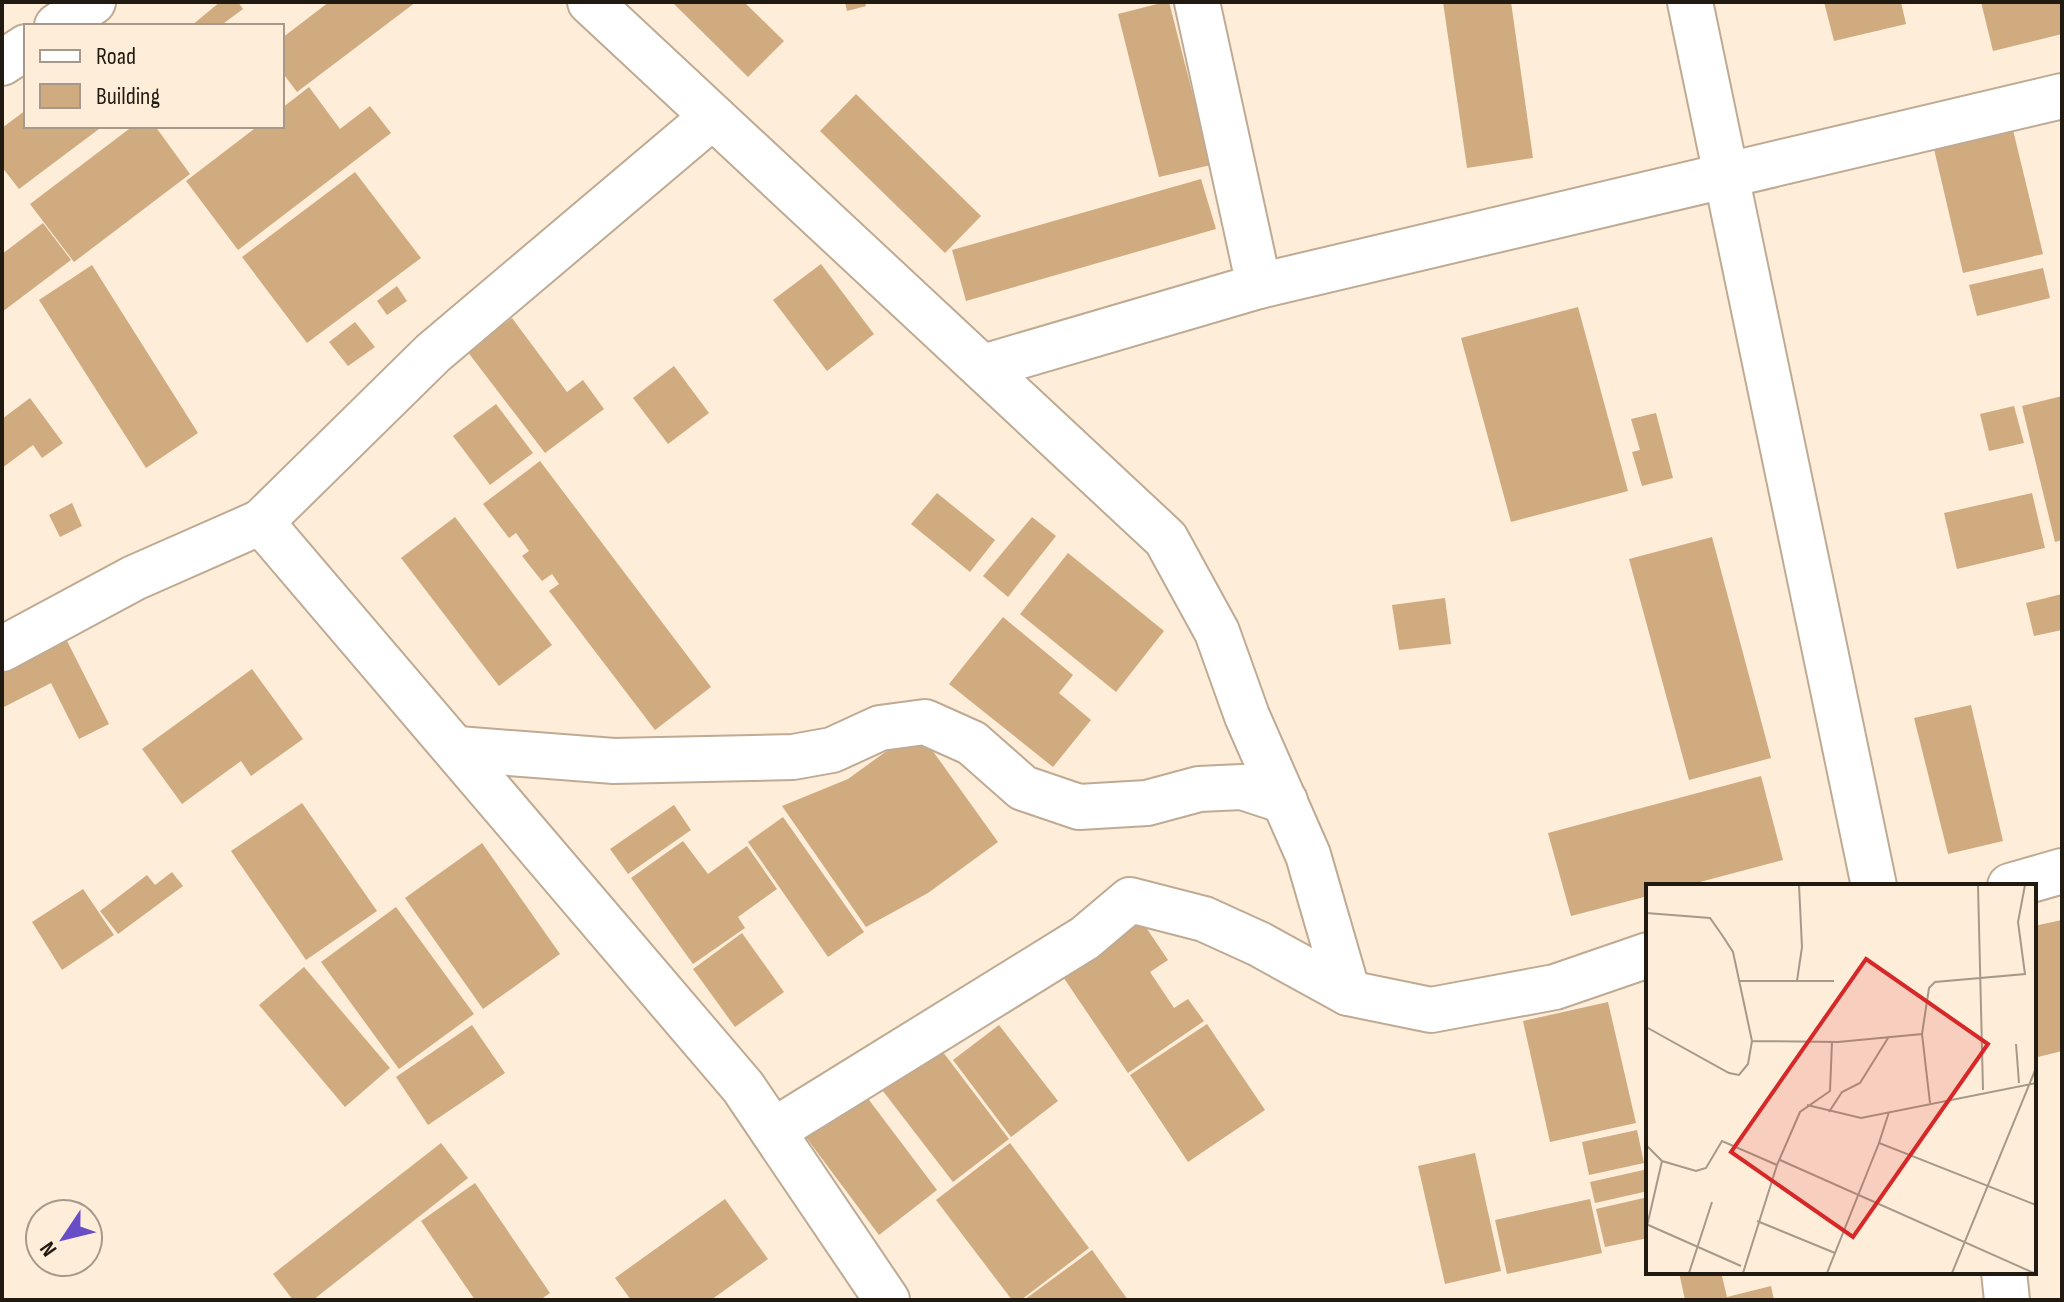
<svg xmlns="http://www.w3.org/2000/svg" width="2064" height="1302" font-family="'Sofia Sans Condensed',sans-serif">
<rect width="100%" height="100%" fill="#feedd9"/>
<!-- building -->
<g fill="#d0ab80">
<polygon points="220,2 238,2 243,9 220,26 191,26"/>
<polygon points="329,2 416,2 297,92 282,72 282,38"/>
<polygon points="672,2 744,2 784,41 748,77"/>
<polygon points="845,2 865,2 866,6 847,11"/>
<polygon points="1165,2 1169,2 1211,165 1159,177 1118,14"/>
<polygon points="1443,2 1511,2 1533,158 1467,168"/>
<polygon points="1824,2 1901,2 1906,24 1834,41"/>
<polygon points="1981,2 2062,2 2062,34 1993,51"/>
<polygon points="309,87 340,129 370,106 391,133 238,250 186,181 258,126 282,126 282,108"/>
<polygon points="856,94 981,216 945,253 820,131"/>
<polygon points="26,110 26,126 103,126 19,189 2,167 2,128"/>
<polygon points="133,126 155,126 190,174 74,262 30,204"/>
<polygon points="2013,130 2043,254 1963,273 1934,149"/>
<polygon points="355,172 421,258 307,343 242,257"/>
<polygon points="1201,179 1216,229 966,301 952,250"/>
<polygon points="43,223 71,260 2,312 2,254"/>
<polygon points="821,264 874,334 827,371 773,300"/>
<polygon points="92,265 198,433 146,468 39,300"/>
<polygon points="2043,268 2050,298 1977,316 1969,285"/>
<polygon points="397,286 407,301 387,315 377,301"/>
<polygon points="1578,307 1628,491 1511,522 1461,338"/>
<polygon points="512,318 567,392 583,380 604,409 545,453 467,351"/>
<polygon points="355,322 375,347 348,366 329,342"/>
<polygon points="674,366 709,413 668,444 633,398"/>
<polygon points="2062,396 2062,540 2055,542 2022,406"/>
<polygon points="30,398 63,443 42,458 33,445 2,468 2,419"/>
<polygon points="496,404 533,453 490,485 453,436"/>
<polygon points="2014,406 2024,443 1989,451 1980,414"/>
<polygon points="1656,413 1673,478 1642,486 1632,452 1640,450 1631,419"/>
<polygon points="540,461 711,687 655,730 549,591 559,584 552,574 542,581 522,556 529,551 516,533 509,538 483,504"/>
<polygon points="937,493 995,540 970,572 911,524"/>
<polygon points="2032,493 2045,548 1957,569 1944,513"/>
<polygon points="72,503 82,526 60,537 49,515"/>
<polygon points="455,517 552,645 499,686 401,558"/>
<polygon points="1032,517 1056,536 1008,597 983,576"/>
<polygon points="1712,537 1771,758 1689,780 1629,559"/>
<polygon points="1068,553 1164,631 1116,692 1020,614"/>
<polygon points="2062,594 2062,630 2034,636 2026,603"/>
<polygon points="1445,598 1451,644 1399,650 1392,605"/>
<polygon points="1003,617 1073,675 1059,693 1091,720 1053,767 949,684"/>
<polygon points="61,629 109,724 79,739 51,683 2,708 2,659"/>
<polygon points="252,669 303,739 251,776 241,761 182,804 142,749"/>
<polygon points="1971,705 2003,841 1948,854 1914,718"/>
<polygon points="917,729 998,842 928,893 866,927 782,806 848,779"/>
<polygon points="1761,776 1783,860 1685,886 1648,886 1648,896 1571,916 1548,833"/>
<polygon points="302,803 377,911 306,960 231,851"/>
<polygon points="674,805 691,830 628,874 610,849"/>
<polygon points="783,817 864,932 828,957 748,842"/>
<polygon points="683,841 708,874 747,846 777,889 738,917 745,928 693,964 631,878"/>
<polygon points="482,843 560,954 483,1009 405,898"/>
<polygon points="172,872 183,886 118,934 100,911 147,875 155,885"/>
<polygon points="83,889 114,935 62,970 32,922"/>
<polygon points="396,907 474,1014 399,1069 321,962"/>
<polygon points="1135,911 1168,960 1150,972 1174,1008 1188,999 1204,1021 1128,1073 1055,965"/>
<polygon points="2062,920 2062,1051 2034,1058 2034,926"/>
<polygon points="742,933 784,992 735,1027 693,969"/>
<polygon points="304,967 390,1068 345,1107 259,1005"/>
<polygon points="1608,1002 1636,1123 1550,1142 1523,1021"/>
<polygon points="1207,1024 1265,1110 1188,1162 1130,1075"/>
<polygon points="472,1025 505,1073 428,1125 396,1077"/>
<polygon points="999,1025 1058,1101 1011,1137 953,1060"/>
<polygon points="933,1039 1009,1139 953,1182 876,1082"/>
<polygon points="863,1092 937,1190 879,1235 805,1136"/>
<polygon points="1637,1130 1644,1163 1589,1175 1582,1142"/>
<polygon points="441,1143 468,1178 313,1300 293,1300 273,1274"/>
<polygon points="1010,1143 1089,1248 1021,1300 1012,1300 936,1200"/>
<polygon points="1475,1153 1501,1271 1445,1284 1418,1166"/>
<polygon points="1648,1169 1648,1191 1595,1203 1590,1182"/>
<polygon points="475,1183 550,1293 540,1300 475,1300 421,1221"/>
<polygon points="1648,1197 1648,1238 1605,1247 1596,1209"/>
<polygon points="725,1199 768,1259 711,1300 631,1300 615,1278"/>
<polygon points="1590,1199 1602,1253 1507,1274 1495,1220"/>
<polygon points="1092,1250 1128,1300 1024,1300"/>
<polygon points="1679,1272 1721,1272 1727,1297 1771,1286 1774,1300 1685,1300"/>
</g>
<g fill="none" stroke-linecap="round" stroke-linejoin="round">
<defs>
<g id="minor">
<polyline points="590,2 1166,539 1217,632 1247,716 1308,855 1348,993"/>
<polyline points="1690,2 1874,886"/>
<polyline points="57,26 93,2"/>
<polyline points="2,63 26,47"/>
<polyline points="1259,286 2062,96"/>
<polyline points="983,367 1259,286 1197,2"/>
<polyline points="261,522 433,353 711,118"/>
<polyline points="2,649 134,578 261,522 743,1087 887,1300"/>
<polyline points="458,749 614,761 793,757 832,750 880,728 925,722 972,743 1023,788 1079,807 1147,803 1199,789 1242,787 1285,801"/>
<polyline points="2010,886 2062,871"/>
<polyline points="773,1131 1085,938 1130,900 1204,919 1259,944 1348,993 1431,1010 1555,987 1648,955"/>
<polyline points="2004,1272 2007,1300"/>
</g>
</defs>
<!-- minor casing -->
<use href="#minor" stroke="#bfaa93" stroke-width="48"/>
<!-- minor -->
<use href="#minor" stroke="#fff" stroke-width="44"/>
</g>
<!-- overview -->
<g transform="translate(1646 884)">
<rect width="390" height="390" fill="#feedd9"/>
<path fill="none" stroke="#a69989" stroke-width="2" d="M332,1L337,206M0,29L64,34L76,51L87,68L106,157L102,180L93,191L83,189L0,143M93,97H188M151,97L156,63L153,1M276,150L284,219M106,157L192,158L276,150L283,104L289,98L379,90L372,38L379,1M370,160L373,199M161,221L215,234L390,199M183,228L196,208L214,199L242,154M243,228L233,259L390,321M0,261L16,277L50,287L60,284L76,257L131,281M134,276L388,389M111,337L189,369M0,340L95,382M1,342L16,277M43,389L66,318M97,389L131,281L154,228L184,207L186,158M181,389L233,259M306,389L390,184"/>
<path fill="#d62828" fill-opacity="0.15" stroke="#d62828" stroke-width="4" d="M220,75L342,160L207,353L85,268Z"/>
<rect width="390" height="390" fill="none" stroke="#211a11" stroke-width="4"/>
</g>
<!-- border -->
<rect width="2064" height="1302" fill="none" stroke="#211a11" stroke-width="8"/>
<!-- legend -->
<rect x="24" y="24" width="260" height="104" fill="#feedd9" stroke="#a69989" stroke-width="2"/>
<rect x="40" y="50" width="40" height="12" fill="#ffffff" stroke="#a69989" stroke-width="2"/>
<text x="96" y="64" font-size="24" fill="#211a11">Road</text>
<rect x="40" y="84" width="40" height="24" fill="#d0ab80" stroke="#a69989" stroke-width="2"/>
<text x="96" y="104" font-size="24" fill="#211a11">Building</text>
<!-- north arrow -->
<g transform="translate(64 1238) rotate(235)"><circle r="38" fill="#feedd9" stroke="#a69989" stroke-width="2"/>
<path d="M0-6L14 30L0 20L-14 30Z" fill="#674ec7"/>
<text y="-12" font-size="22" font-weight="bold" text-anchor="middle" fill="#211a11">N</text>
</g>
</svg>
